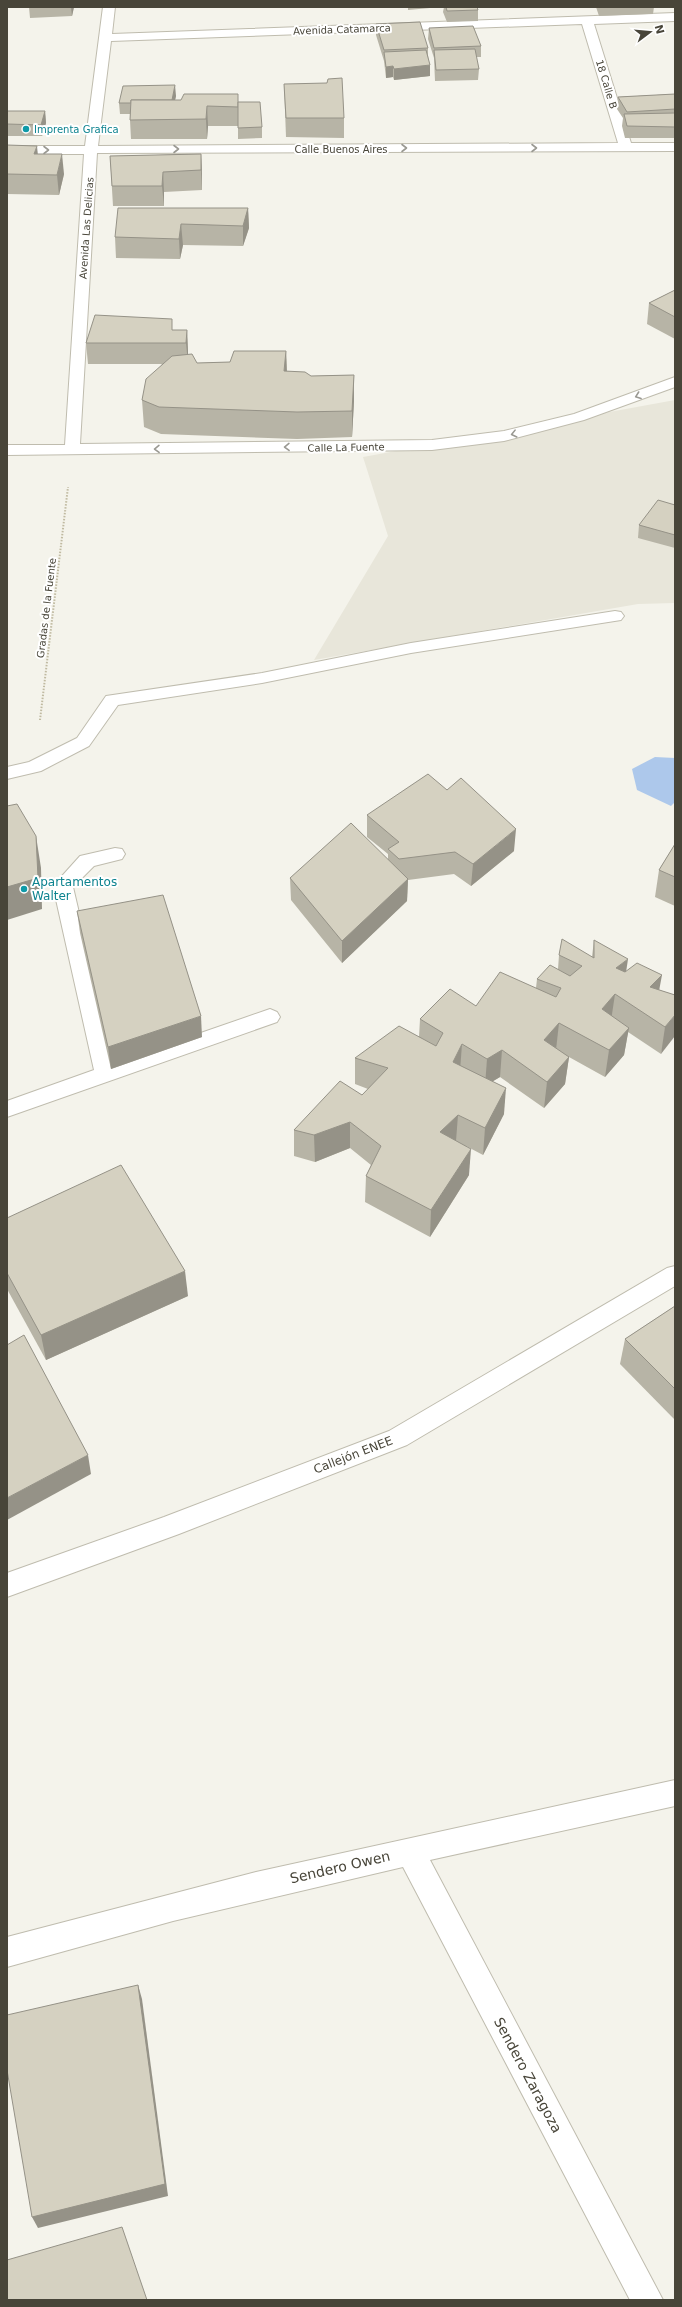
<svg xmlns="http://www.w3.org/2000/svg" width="682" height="2307" font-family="'DejaVu Sans',sans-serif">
<rect width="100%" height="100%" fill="#f4f3eb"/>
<!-- residential -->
<polygon fill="#e8e6da" points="675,400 675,603 638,604 314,660 388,536 363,457"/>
<!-- water -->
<polygon fill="#adc8eb" points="655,757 675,758 675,802 671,806 637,790 632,769"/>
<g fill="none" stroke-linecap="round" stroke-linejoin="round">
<defs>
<g id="minor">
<path d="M103,7H115L112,34L675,13V21L594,24L631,143H675V151L97,153L80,444L432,440L504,431L574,414L675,377V387L584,420L504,441L432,450L7,455V445H65L84,154H7V146H85ZM582,24L618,143L98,146L111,41Z"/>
<polygon points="615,611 621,612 624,616 621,620 411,653 262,683 118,705 89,746 41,771 7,779 7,767 29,762 77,738 106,696 262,673 411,643"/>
<polygon points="115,848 122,849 125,854 122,859 94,866 73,887 114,1063 270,1009 277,1012 280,1017 277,1022 7,1117 7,1101 94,1070 53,886 80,856"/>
<polygon points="675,1266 675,1286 407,1445 179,1534 7,1597 7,1573 164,1517 389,1431 667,1268"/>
<polygon points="675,1780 675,1806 430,1860 663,2300 630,2300 403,1867 173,1921 7,1967 7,1937 256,1872"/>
</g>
</defs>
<!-- minor casing -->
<use href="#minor" stroke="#bfbcae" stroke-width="2"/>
<!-- path -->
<polyline stroke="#c0baa1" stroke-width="2" stroke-dasharray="1.5 1.5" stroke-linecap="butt" points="40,720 68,487"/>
<!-- minor -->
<use href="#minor" fill="#fff" fill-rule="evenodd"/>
</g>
<!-- wall -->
<g fill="#b7b4a6">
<polygon points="29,7 74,7 72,16 30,18"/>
<polygon points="408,7 430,7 430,8 408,10"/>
<polygon points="444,7 477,7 478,10 478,21 447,22 443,12"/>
<polygon points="596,7 654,7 653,14 599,16"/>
<polygon points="376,24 428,48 428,55 430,76 394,80 393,77 386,78 384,61 376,35"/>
<polygon points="429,28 481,46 481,57 476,57 479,69 478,80 435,81 434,58 428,39"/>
<polygon points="284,84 344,118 344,138 286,137"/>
<polygon points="675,94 675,138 625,138 622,126 623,118 617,109 618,97"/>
<polygon points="176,96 175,100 238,102 262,127 262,138 238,139 238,126 208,126 207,139 131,139 130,120 130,114 120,114 119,103"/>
<polygon points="7,111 45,111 46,123 42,136 7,136"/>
<polygon points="7,145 37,154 64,174 59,195 7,194"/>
<polygon points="201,154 202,174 202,190 164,192 164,206 113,206 110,156"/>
<polygon points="248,208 249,228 243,246 183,245 180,259 116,258 115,237"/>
<polygon points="675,290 675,339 647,324 649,303"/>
<polygon points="173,330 187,330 188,355 197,363 230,362 286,351 287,371 311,376 354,375 354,401 352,437 297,439 161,434 144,427 142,400 162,364 88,364 86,343"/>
<polygon points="675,505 675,548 638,538 639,525"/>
<polygon points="367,815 514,851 471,886 454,874 408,880 407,901 342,963 291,900 290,878 388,859 388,854 367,837"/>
<polygon points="675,844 675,906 655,897 659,870"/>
<polygon points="77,911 202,1037 111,1069 80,933"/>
<polygon points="594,940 626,971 659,990 675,995 661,1054 628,1032 624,1055 605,1077 569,1057 565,1084 544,1108 500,1077 493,1081 504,1114 483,1155 466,1146 469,1175 430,1237 365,1202 366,1176 371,1165 350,1148 315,1162 294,1156 294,1130 362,1095 368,1089 355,1084 355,1058 419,1037 420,1019 476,1006 536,988 537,979 558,969 559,955 592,957"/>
<polygon points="7,1218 188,1296 46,1360 7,1289"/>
<polygon points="675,1306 675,1420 620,1364 625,1339"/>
</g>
<!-- shaded-wall -->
<g fill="#959287">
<polygon points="71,7 74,7 72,16"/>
<polygon points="430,65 430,76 394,80 394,69"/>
<polygon points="393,66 393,77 386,78 386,67"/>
<polygon points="175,85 176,96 172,113 171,102"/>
<polygon points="207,106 208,126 207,139 206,119"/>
<polygon points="45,111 46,123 42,136 41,125"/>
<polygon points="37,146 39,166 34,154"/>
<polygon points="62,154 64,174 59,195 57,175"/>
<polygon points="201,154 202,174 202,190 201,170"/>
<polygon points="163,172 164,192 164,206 162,186"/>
<polygon points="248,208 249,228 243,246 243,226"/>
<polygon points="181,224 183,245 180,259 179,239"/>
<polygon points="187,330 188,351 188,364 186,343"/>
<polygon points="286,351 287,377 284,371"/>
<polygon points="354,375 354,401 352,437 352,411"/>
<polygon points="516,829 514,851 471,886 473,864"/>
<polygon points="36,836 41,868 42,909 7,920 7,887"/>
<polygon points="408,879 407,901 342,963 342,941"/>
<polygon points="628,959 624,986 616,968"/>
<polygon points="662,975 657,1002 650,987"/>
<polygon points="615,994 611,1021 602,1009"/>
<polygon points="675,1015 675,1036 661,1054 665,1027"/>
<polygon points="201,1016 202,1037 111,1069 108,1047"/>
<polygon points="559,1023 556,1050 544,1040"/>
<polygon points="629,1028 624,1055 605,1077 609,1050"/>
<polygon points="462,1044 460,1071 453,1062"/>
<polygon points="502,1050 500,1077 485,1086 487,1059"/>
<polygon points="569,1057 565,1084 544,1108 547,1082"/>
<polygon points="506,1088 504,1114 483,1155 485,1128"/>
<polygon points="458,1115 456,1141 440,1132"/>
<polygon points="350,1122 350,1148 315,1162 314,1135"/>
<polygon points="471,1149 469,1175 430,1237 431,1210"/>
<polygon points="185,1271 188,1296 46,1360 41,1335"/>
<polygon points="88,1455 91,1474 7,1520 7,1498"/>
<polygon points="138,1985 142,1999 168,2196 38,2228 32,2217"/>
</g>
<!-- building -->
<g fill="#d5d1c1" stroke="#959287">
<polygon points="446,7 477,7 478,10 447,11"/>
<polygon points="420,22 428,48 384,50 376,24"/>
<polygon points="473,26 481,46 434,48 429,28"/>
<polygon points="475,49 479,69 436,70 434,50"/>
<polygon points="426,50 430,65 394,69 393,66 386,67 384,52"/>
<polygon points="342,78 344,118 286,118 284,84 327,83 328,79"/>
<polygon points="175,85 172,100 131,100 131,103 119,103 123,86"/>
<polygon points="184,94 238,94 238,107 207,106 206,119 130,120 131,100 181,100"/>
<polygon points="675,94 675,109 627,112 618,97"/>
<polygon points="238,102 260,102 262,127 238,128"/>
<polygon points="7,111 45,111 41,125 7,124"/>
<polygon points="675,113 675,127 627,126 624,114"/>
<polygon points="7,145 37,146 34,154 62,154 57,175 7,174"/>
<polygon points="201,154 201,170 163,172 162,186 112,186 110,156"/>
<polygon points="118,208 248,208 243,226 181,224 179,239 115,237"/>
<polygon points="675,290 675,317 649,303"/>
<polygon points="95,315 172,319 172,330 187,330 186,343 86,343"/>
<polygon points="234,351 286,351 284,371 305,372 311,376 354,375 352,411 297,412 159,407 142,400 146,379 172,356 192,354 197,363 230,362"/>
<polygon points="658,500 675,505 675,535 639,525"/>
<polygon points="428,774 447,790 461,778 516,829 473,864 455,852 399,859 388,849 399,842 367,815"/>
<polygon points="17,804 36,836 38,878 7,887 7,806"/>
<polygon points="351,823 408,879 342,941 290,878"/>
<polygon points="675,844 675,877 659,870"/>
<polygon points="163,895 201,1016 108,1047 77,911"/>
<polygon points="562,939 594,958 594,940 628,959 616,968 625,972 637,963 662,975 650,987 675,995 675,1015 665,1027 615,994 602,1009 629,1028 609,1050 559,1023 544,1040 569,1057 547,1082 502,1050 487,1059 462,1044 453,1062 506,1088 485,1128 458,1115 440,1132 471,1149 431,1210 366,1176 381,1146 350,1122 314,1135 294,1130 340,1081 362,1095 388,1068 355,1058 399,1026 436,1046 443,1033 420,1019 450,989 476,1006 500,972 556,997 561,988 537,979 550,965 570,976 582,966 559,955"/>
<polygon points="121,1165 185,1271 41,1335 7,1273 7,1218"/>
<polygon points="675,1306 675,1389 625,1339"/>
<polygon points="24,1335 88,1455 7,1498 7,1345"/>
<polygon points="138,1985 165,2184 32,2217 7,2070 7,2015"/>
<polygon points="122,2227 147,2300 7,2300 7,2260"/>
</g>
<!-- one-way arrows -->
<defs><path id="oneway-chevron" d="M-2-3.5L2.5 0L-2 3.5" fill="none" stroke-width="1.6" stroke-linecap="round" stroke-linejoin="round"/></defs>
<g stroke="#9a9992">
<use href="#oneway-chevron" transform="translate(404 148)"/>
<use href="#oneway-chevron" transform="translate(534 148)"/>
<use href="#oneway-chevron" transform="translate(176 149)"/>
<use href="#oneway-chevron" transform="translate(46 150)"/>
<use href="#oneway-chevron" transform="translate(638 396) rotate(160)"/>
<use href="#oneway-chevron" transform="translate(514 434) rotate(166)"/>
<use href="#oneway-chevron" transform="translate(287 447) rotate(179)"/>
<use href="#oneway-chevron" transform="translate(157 449) rotate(179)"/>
</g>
<!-- markers -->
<g fill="#0f9aa8" stroke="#fff" stroke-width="1.5">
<circle cx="26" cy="129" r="4"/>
<circle cx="24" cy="889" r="4"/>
</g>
<g text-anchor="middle" stroke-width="4" stroke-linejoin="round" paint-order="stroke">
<!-- far-street labels -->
<g font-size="10" fill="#484539" stroke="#fff">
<text transform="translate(342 29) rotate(-2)" y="4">Avenida Catamarca</text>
<text transform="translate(607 84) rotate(73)" y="4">18 Calle B</text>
<text x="341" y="153">Calle Buenos Aires</text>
<text transform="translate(86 228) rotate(-86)" y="4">Avenida Las Delicias</text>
<text transform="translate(346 447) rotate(-1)" y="4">Calle La Fuente</text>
<text transform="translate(46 608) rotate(-83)" y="4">Gradas de la Fuente</text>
</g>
<!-- far-culture labels -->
<g font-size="10" fill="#0d838f" stroke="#fff" text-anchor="start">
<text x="34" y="133">Imprenta Grafica</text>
</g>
<!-- culture labels -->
<g font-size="12" fill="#0d838f" stroke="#fff" text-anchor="start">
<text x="32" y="886">Apartamentos<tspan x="32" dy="14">Walter</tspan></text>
</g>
<!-- street labels -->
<g font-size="12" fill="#484539" stroke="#fff">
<text transform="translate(353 1455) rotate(-21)" y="4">Callejón ENEE</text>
</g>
<!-- near-street labels -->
<g font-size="14" fill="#484539" stroke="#fff">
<text transform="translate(340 1867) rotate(-13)" y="5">Sendero Owen</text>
<text transform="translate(528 2075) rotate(62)" y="5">Sendero Zaragoza</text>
</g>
</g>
<!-- border -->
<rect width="682" height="2307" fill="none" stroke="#484539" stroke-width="16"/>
<!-- north arrow -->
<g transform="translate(650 32) rotate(74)" stroke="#ffffff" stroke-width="3" paint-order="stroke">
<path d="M0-3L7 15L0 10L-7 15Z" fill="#484539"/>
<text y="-6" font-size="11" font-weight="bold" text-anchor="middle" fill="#484539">N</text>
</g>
</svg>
